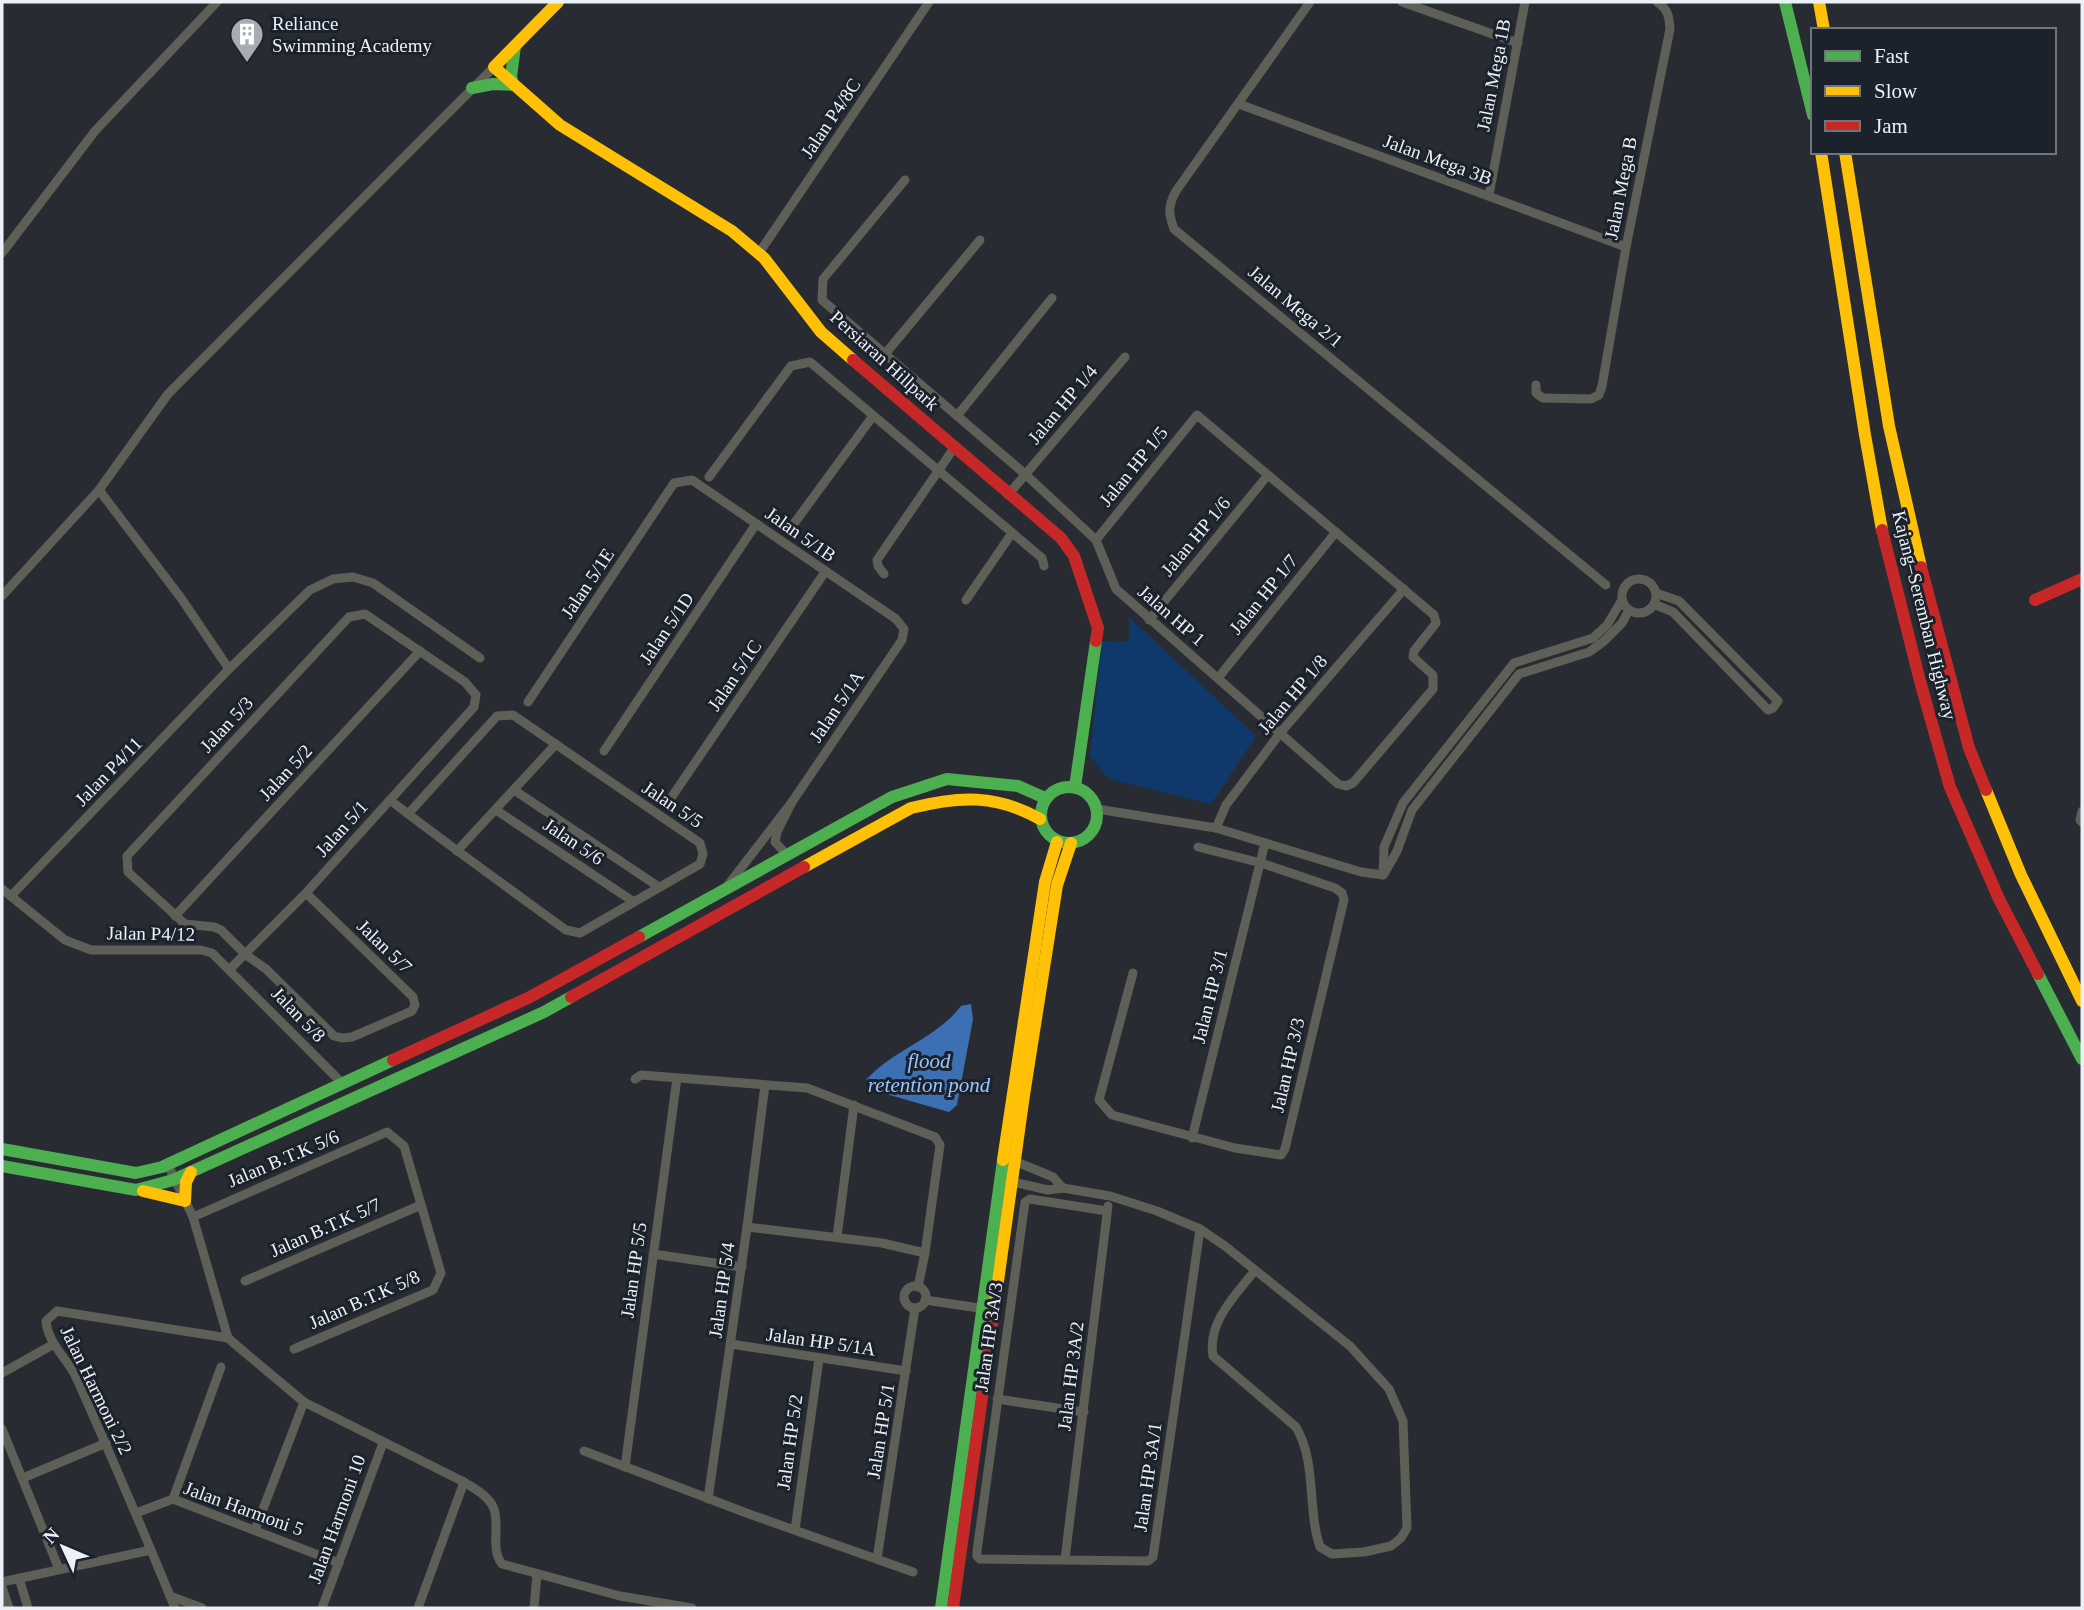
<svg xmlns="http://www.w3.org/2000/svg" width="2084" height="1610" font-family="Georgia,serif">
<rect width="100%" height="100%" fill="#282c32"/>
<!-- green -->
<polygon fill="#0f396a" points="1129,617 1256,736 1211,804 1109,779 1090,756 1102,641 1129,642"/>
<!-- water -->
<path fill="#3c70b3" d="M971,1004L973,1019L957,1105L949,1112L879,1092L866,1080C893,1050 937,1038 961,1006Z"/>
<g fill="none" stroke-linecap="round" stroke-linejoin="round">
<!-- street -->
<g stroke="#5e5f56" stroke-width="9">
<path d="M1310,2L1176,191C1168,206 1168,213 1174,229L1606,585"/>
<polyline points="1402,2 1518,43"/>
<polyline points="1239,104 1626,247"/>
<polyline points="905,180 823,279 822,300 1025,474 1096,540 1116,589 1338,784 1346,786 1353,783 1433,689 1433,675 1413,657 1414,651 1436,623 1434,615 1197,415 1096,540"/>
<polyline points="1489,195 1525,2"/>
<polyline points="2,253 95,131 217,2"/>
<polyline points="759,253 929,2"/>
<polyline points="885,354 980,240"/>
<path d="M1536,385V393L1543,398L1591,399L1599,395L1602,386L1626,247L1670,29C1669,16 1668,9 1657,2"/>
<polyline points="957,416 1052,298"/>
<polyline points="709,477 791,366 810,362 1042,558 1044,566"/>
<polyline points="99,490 181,598 229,669"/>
<polyline points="1008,495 1125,357"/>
<polyline points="790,529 873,416"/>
<polyline points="884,574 878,566 877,560 954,448"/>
<circle cx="1639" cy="596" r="17"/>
<polyline points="2,596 99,490 168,394 494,67"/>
<polyline points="966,600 1012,533"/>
<polyline points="1654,604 1673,612 1768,710 1773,708 1778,701 1679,601 1656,593"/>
<polyline points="1149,620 1268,475"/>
<polyline points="1218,678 1336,532"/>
<polyline points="528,702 674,483 692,480 896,619 904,629 902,640 792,802"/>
<polyline points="604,751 756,524"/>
<polyline points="514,790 659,887"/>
<polyline points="671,798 825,572"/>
<path d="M390,800C448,845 507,887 566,930L580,933L700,864L703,854L700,843L513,715L497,716L408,814"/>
<polyline points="1097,809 1216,828 1361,872 1383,875"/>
<polyline points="496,810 634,902"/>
<polyline points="2082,811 2080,820 2082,822"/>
<polyline points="1216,828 1226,805 1281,732 1404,589"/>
<polyline points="457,851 556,744"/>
<polyline points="1384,874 1397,851 1412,810 1519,674 1589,652 1603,642 1622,623 1629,610"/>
<polyline points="1383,875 1384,847 1403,803 1514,663 1593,638 1607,625 1622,600"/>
<polyline points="728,885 792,802 777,832 775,842 788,856"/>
<polyline points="2,889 65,940 91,950 201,950 212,953 343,1084"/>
<polyline points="11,896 229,669 310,590 333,579 353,577 373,583 480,658"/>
<polyline points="175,916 420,651"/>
<polyline points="230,969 306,893 474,707 476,695 465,682 365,614 349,617 127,856 128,872 185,924 214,927 221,930 245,954 266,969 334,1036 342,1038 352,1037 412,1011 415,1005 413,997 306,893"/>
<polyline points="1133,973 1099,1100 1112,1115 1235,1148 1281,1155 1285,1149 1344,900 1342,893 1335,888 1261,863 1198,847"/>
<polyline points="635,1079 641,1075 807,1088 935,1137 940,1145 925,1253 918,1287"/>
<polyline points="1192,1138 1265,843"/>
<polyline points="1010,1159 1053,1177 1063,1188"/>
<path d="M168,1165L193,1217L228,1338L236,1345L304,1402L464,1482C475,1489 489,1496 494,1509C500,1527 490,1548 502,1564L620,1596L692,1608"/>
<path d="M1009,1181L1048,1190L1063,1188L1110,1196L1157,1211L1200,1229L1225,1246L1350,1346L1389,1389L1403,1421L1407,1528L1401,1538L1391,1546L1364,1552L1332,1554L1320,1547C1307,1509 1317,1463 1296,1427L1213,1356C1207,1322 1236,1295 1255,1270"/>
<polyline points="1107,1211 1030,1199 1025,1202 977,1551 977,1556 980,1559 1148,1561 1153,1557 1200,1229"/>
<polyline points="193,1217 387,1132 404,1146 441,1273 433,1290 294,1349"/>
<polyline points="747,1227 882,1243 925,1253"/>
<polyline points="837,1237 854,1105"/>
<polyline points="653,1254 742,1267"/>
<polyline points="245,1281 421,1205"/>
<circle cx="915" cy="1297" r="11"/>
<polyline points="925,1300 986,1309"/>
<polyline points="731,1344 906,1371"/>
<polyline points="2,1373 54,1344"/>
<polyline points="997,1399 1084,1412"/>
<polyline points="2,1429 59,1569"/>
<polyline points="584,1451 749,1514 913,1572"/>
<polyline points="625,1467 677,1078"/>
<polyline points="23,1478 106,1443"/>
<polyline points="173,1499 221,1367"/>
<polyline points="708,1499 747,1227 765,1085"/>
<polyline points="136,1513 173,1499 339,1563"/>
<polyline points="255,1530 304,1402"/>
<polyline points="795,1530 819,1359"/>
<polyline points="877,1559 915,1308"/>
<polyline points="1065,1559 1108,1206"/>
<polyline points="19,1578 28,1608"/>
<polyline points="2,1582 151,1550"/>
<polyline points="2,1587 9,1608"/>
<polyline points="170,1596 202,1608"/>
<path d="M175,1608C143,1530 110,1453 76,1377C67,1358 48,1344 46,1321L57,1311L228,1338"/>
<polyline points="322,1608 383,1443"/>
<polyline points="418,1608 464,1482"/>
<polyline points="534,1608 537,1574"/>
</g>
<!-- fast -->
<g stroke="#4caf50" stroke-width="12">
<polyline points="1785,2 1813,115"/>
<polyline points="472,88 493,84 513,85 511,77 515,46"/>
<circle cx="1069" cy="815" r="28"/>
<polyline points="1075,787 1096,641"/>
<polyline points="639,937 892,797 947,779 1018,786 1045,798"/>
<polyline points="2038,974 2082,1059"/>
<polyline points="2,1149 136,1173 162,1167 393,1060"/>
<polyline points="2,1166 136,1190 173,1180 544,1012 571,997"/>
<polyline points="941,1608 1003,1160"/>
</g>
<!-- slow -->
<g stroke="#ffc107" stroke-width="12">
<polyline points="558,2 494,67 560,125 732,231 764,258 821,332 853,360"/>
<polyline points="1819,2 1824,30"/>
<polyline points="1821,152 1865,435 1882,530"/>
<polyline points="1845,152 1889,426 1921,567"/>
<polyline points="1986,790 2021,875 2082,1001"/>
<path d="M804,867L911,808C959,796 996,794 1040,819"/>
<polyline points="1003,1160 1045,882 1057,842"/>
<polyline points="143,1191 185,1201 186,1182 191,1172"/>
<polyline points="993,1317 1024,1095 1057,885 1071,843"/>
</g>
<!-- jam -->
<g stroke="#c62828" stroke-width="12">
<polyline points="853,360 1061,538 1074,556 1098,628 1096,641"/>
<polyline points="1882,530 1921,685 1950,787 1999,899 2038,974"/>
<polyline points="1921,567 1969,748 1986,790"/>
<polyline points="2035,600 2082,579"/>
<polyline points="571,997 804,867"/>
<polyline points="393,1060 530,997 639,937"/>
<polyline points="953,1608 993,1317"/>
</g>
</g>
<!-- icons -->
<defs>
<symbol id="building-pin" viewBox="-11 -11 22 30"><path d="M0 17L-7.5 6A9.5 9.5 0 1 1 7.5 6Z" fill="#a7abb2" stroke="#1b222b"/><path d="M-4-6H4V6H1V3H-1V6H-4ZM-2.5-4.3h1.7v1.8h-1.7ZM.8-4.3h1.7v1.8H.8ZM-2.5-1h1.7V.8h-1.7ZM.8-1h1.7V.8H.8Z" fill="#fff"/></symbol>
</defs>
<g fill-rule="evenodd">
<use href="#building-pin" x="228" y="15" width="38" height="52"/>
</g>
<g text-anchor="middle" stroke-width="6" stroke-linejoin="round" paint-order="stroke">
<!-- poi labels -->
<g font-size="19" fill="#ecf0f7" stroke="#1b222b" text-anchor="start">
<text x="272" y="30">Reliance<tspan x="272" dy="22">Swimming Academy</tspan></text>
</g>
<!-- street labels -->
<g font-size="19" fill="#ecf0f7" stroke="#1b222b">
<text transform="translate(1493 75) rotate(-79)" y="7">Jalan Mega 1B</text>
<text transform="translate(830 118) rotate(-56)" y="7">Jalan P4/8C</text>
<text transform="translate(1438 159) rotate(20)" y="7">Jalan Mega 3B</text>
<text transform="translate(1620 188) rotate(-79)" y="7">Jalan Mega B</text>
<text transform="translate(1296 306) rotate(40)" y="7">Jalan Mega 2/1</text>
<text transform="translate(885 360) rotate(42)" y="7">Persiaran Hillpark</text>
<text transform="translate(1062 404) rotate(-50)" y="7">Jalan HP 1/4</text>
<text transform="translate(1133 466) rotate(-51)" y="7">Jalan HP 1/5</text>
<text transform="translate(801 534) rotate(35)" y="7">Jalan 5/1B</text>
<text transform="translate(1195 536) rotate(-50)" y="7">Jalan HP 1/6</text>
<text transform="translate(587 583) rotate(-56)" y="7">Jalan 5/1E</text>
<text transform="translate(1263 594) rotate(-51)" y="7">Jalan HP 1/7</text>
<text transform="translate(1172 615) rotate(41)" y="7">Jalan HP 1</text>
<text transform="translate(1925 615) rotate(76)" y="7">Kajang–Seremban Highway</text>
<text transform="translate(666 628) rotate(-56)" y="7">Jalan 5/1D</text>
<text transform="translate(734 675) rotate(-56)" y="7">Jalan 5/1C</text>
<text transform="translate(1292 694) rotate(-50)" y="7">Jalan HP 1/8</text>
<text transform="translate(836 706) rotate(-56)" y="7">Jalan 5/1A</text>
<text transform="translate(226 724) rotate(-47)" y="7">Jalan 5/3</text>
<text transform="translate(108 771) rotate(-46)" y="7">Jalan P4/11</text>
<text transform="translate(285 772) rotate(-47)" y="7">Jalan 5/2</text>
<text transform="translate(673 804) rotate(34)" y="7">Jalan 5/5</text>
<text transform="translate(341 828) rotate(-48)" y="7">Jalan 5/1</text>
<text transform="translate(574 841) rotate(34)" y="7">Jalan 5/6</text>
<text transform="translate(151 933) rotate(1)" y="7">Jalan P4/12</text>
<text transform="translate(385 946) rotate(44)" y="7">Jalan 5/7</text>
<text transform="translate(1209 996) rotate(-76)" y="7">Jalan HP 3/1</text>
<text transform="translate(299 1014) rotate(46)" y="7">Jalan 5/8</text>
<text transform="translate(1287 1065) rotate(-77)" y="7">Jalan HP 3/3</text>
<text transform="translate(283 1158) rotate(-23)" y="7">Jalan B.T.K 5/6</text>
<text transform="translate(325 1227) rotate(-24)" y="7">Jalan B.T.K 5/7</text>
<text transform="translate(633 1270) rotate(-82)" y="7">Jalan HP 5/5</text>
<text transform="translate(721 1290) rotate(-82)" y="7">Jalan HP 5/4</text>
<text transform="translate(364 1299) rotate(-24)" y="7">Jalan B.T.K 5/8</text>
<text transform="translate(988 1337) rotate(-82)" y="7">Jalan HP 3A/3</text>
<text transform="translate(821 1341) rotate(8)" y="7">Jalan HP 5/1A</text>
<text transform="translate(1070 1376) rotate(-83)" y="7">Jalan HP 3A/2</text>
<text transform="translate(97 1390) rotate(64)" y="7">Jalan Harmoni 2/2</text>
<text transform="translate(880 1431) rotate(-81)" y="7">Jalan HP 5/1</text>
<text transform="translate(789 1442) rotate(-82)" y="7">Jalan HP 5/2</text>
<text transform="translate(1147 1477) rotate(-82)" y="7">Jalan HP 3A/1</text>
<text transform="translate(244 1508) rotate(20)" y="7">Jalan Harmoni 5</text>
<text transform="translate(336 1519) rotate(-70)" y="7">Jalan Harmoni 10</text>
</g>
<!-- water labels -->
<g font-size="21" font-style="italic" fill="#98c3fe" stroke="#1b222b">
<text x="929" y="1068">flood<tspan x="929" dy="24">retention pond</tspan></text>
</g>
</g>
<!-- border -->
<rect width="2084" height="1610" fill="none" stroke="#ecf0f7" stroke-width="7"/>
<!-- legend -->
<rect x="1811" y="28" width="245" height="126" fill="#1b222b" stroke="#6f747d" stroke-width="2"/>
<rect x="1825" y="51" width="35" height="10" fill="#4caf50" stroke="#6f747d" stroke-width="2"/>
<text x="1874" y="63" font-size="21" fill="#ecf0f7">Fast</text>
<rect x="1825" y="86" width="35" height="10" fill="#ffc107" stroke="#6f747d" stroke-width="2"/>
<text x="1874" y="98" font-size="21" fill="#ecf0f7">Slow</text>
<rect x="1825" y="121" width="35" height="10" fill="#c62828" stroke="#6f747d" stroke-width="2"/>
<text x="1874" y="133" font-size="21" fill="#ecf0f7">Jam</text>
<!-- north arrow -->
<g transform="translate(63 1547) rotate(314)" stroke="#1b222b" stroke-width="5" paint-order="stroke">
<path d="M0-5L12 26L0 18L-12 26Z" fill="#ecf0f7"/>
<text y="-10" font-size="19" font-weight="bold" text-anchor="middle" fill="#ecf0f7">N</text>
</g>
</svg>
